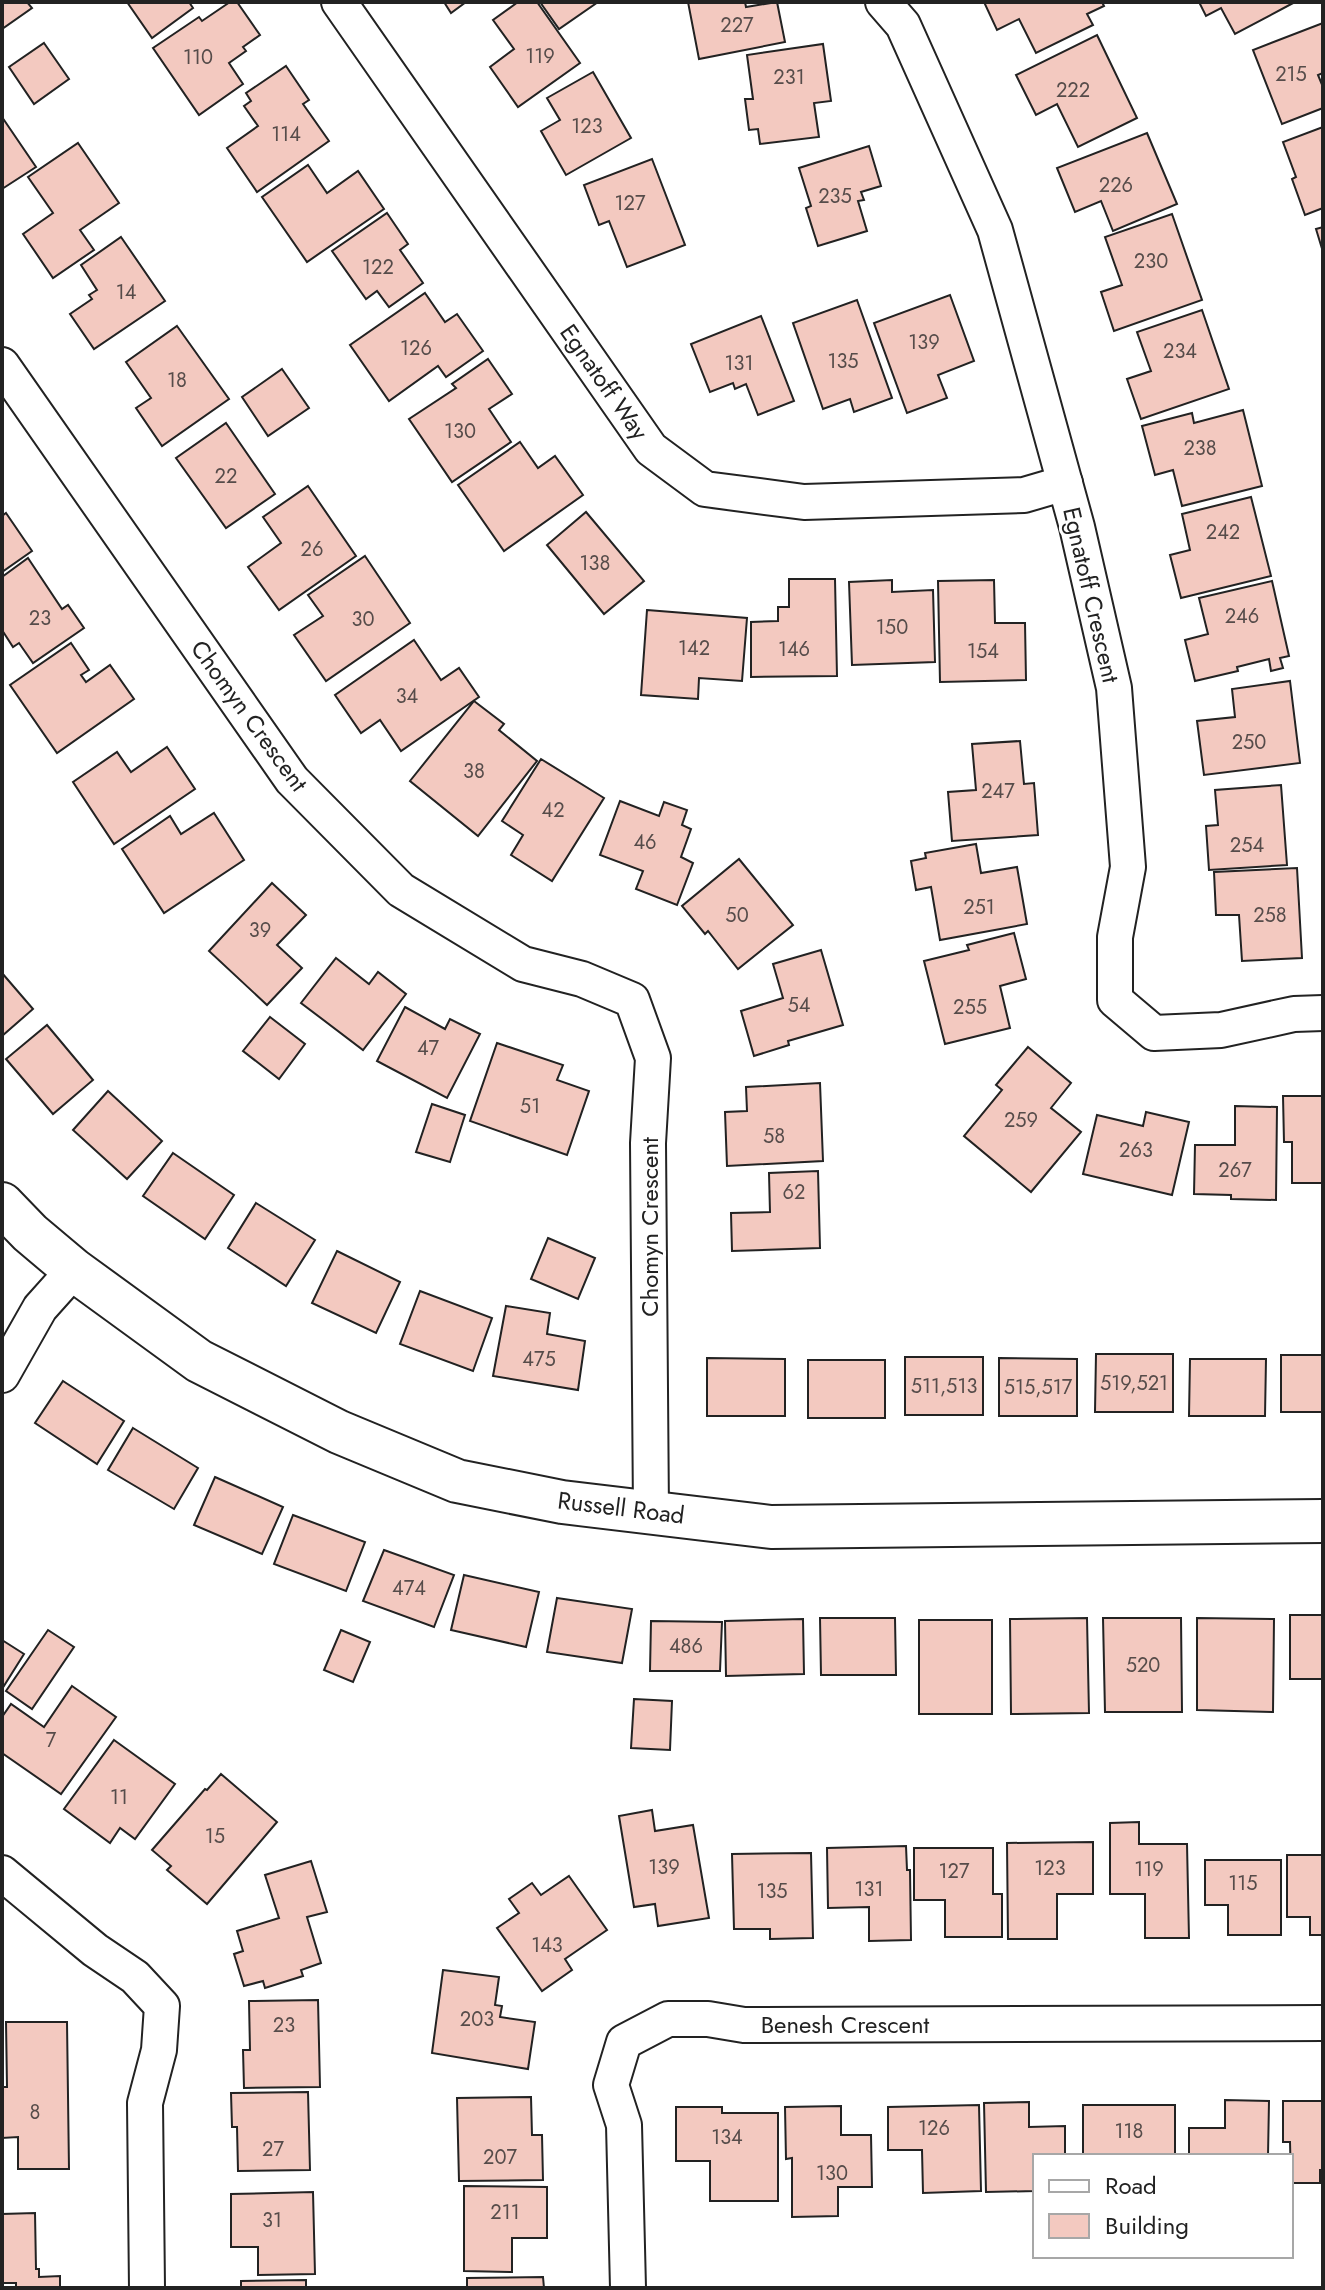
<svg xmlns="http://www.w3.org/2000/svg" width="1325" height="2290" font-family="Jost,sans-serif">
<rect width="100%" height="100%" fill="#fff"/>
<!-- building -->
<g fill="#f3c9c0" stroke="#222" stroke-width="2">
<polygon points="2,2 27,2 32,8 2,29"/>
<polygon points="127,2 189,2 193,8 152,38"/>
<polygon points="230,2 237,2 260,35 243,47 246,51 229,63 243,84 199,115 153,48 199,17 202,21"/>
<polygon points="444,2 466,2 451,13"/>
<polygon points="518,2 537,2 580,63 518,107 490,67 514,49 493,20"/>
<polygon points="540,2 598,2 559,29"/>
<polygon points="688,2 745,2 746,7 777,2 785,42 699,59"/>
<polygon points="984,2 1102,2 1104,6 1087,14 1093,25 1036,53 1019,19 997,30"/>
<polygon points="1199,2 1295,2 1235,34 1221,8 1206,16"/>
<polygon points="1323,23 1323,73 1318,75 1323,87 1323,108 1282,124 1253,50"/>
<polygon points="1097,35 1137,118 1078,147 1057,104 1036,115 1016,75"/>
<polygon points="44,43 69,79 34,104 9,67"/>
<polygon points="823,44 831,101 814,103 819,137 760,144 758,129 749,130 745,99 753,99 747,55"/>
<polygon points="286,66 309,100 303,104 329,141 257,192 227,148 258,126 244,106 251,101 246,93"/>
<polygon points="593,72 631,138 566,175 541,131 560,120 547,98"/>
<polygon points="2,117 36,167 2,189"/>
<polygon points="1323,127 1323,208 1305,215 1292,179 1296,177 1283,142"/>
<polygon points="1147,133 1177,204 1113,231 1101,201 1075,212 1057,168"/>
<polygon points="78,143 119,203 80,230 94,250 53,278 23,234 53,213 28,177"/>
<polygon points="869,146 881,186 861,192 864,200 858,201 867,231 818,246 806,208 811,206 799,168"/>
<polygon points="652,159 685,245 627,267 609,221 599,225 584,185"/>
<polygon points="308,165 327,193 358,171 384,209 307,262 262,197"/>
<polygon points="387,213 408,244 400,250 423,283 389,307 377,291 366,299 332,251"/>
<polygon points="1172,214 1202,300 1114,331 1101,292 1122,285 1105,237"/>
<polygon points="1323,227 1323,252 1316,229"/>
<polygon points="121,237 165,301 94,349 70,314 92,299 89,295 97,290 81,265"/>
<polygon points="425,293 445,322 457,314 483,351 446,377 438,366 389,401 350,345"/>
<polygon points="950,295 974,361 938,375 947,398 907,413 874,323"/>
<polygon points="857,300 892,398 854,412 850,399 823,409 793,323"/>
<polygon points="1202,310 1229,389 1141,419 1127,379 1151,371 1137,332"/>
<polygon points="761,316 794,401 758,415 746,384 735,389 733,383 710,392 691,344"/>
<polygon points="177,326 229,399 162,446 136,408 151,398 126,362"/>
<polygon points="488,359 512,394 489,409 511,442 452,482 409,419 456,388 452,384"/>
<polygon points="282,369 309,408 268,436 242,397"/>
<polygon points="1243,410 1262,486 1182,506 1173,470 1155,475 1142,426 1192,413 1194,423"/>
<polygon points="226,423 275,494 226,528 176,458"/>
<polygon points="520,442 538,468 555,456 583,495 504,551 458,485"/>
<polygon points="308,486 356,556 279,610 248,567 281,543 263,517"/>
<polygon points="1251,497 1271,576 1181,598 1170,555 1190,550 1182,514"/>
<polygon points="586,512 644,581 604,614 547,545"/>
<polygon points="6,513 32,551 2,572 2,516"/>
<polygon points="365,556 410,623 326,681 294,635 323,616 308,595"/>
<polygon points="28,558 62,609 68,605 84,628 33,663 19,643 13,647 2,630 2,577"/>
<polygon points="789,579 835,579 837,676 751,677 751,622 778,621 778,607 789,607"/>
<polygon points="892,580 892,592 933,590 935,662 852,665 849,582"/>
<polygon points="994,580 995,623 1025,623 1026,680 940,682 938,581"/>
<polygon points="1272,581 1289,656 1280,658 1283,668 1271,671 1269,659 1237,667 1238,671 1195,681 1185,640 1208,634 1199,598"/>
<polygon points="647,610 747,618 742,681 699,678 698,699 641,695"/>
<polygon points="414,640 441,680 459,668 479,697 401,751 380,720 361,733 335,695"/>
<polygon points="71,643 89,670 81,675 86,682 110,665 134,699 57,753 10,685"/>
<polygon points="1290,681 1300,763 1204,775 1197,721 1235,717 1232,689"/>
<polygon points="474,701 504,724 499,730 537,761 478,836 410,781"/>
<polygon points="1020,741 1024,784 1034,783 1038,835 952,841 948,792 976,790 972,744"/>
<polygon points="167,747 195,789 114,844 73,782 117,752 131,772"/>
<polygon points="541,759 604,798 552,881 511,855 523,835 502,821"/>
<polygon points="1281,785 1287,865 1209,870 1206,826 1218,825 1215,790"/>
<polygon points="620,801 659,816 664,802 687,810 682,825 691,829 681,857 693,863 677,905 636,889 643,871 600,855"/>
<polygon points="214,813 244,860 164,913 122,849 170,816 181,834"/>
<polygon points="976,844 981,873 1017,867 1027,924 940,940 931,887 916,890 911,861 926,858 925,853"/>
<polygon points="739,859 793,925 738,969 708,931 705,934 682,906"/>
<polygon points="1297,868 1302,958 1242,961 1239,915 1216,915 1214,872"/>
<polygon points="272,883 306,915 277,945 302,968 267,1005 209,951"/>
<polygon points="1014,933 1026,979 1000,986 1010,1028 945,1044 924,961 969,950 967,945"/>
<polygon points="821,950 843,1025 788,1041 789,1045 754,1056 741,1011 783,998 773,964"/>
<polygon points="336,958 369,984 378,972 406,994 363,1050 301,1003"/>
<polygon points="2,973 33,1009 2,1036"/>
<polygon points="405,1007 445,1029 450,1019 480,1034 447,1098 377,1061"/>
<polygon points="270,1017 305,1044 279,1079 243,1051"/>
<polygon points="47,1025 93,1080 53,1114 6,1059"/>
<polygon points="497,1043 563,1065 557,1080 589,1091 567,1155 470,1121"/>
<polygon points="1028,1047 1071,1083 1051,1108 1081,1132 1031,1192 964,1136 1002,1090 996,1085"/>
<polygon points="820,1083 823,1161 727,1166 725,1112 747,1111 746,1087"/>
<polygon points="108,1091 162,1141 127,1179 73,1130"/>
<polygon points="1283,1096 1323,1096 1323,1183 1292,1183 1292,1142 1284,1142"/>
<polygon points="432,1104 465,1115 450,1162 416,1152"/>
<polygon points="1235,1106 1277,1107 1276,1200 1231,1199 1231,1195 1194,1194 1195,1145 1235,1145"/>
<polygon points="1146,1112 1189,1122 1172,1195 1083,1174 1097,1115 1143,1126"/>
<polygon points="173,1153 234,1195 205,1239 143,1196"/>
<polygon points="818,1171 820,1248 732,1251 731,1213 770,1212 769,1173"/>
<polygon points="256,1203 315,1240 286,1286 228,1248"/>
<polygon points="548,1238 595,1258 578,1299 531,1279"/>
<polygon points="337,1251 400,1282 376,1333 312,1303"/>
<polygon points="420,1291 492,1318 473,1371 400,1344"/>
<polygon points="506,1306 550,1313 547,1334 585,1341 578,1390 493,1376"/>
<polygon points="1096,1354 1173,1354 1173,1412 1095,1412"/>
<rect x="1281" y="1355" width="42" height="57"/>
<rect x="905" y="1357" width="78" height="58"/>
<polygon points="707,1358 785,1359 785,1416 707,1416"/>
<polygon points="999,1358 1077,1359 1077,1416 999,1416"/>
<polygon points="1190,1359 1266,1359 1265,1416 1189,1416"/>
<rect x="808" y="1360" width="77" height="58"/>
<polygon points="63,1381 124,1421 97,1464 35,1423"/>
<polygon points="133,1428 198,1468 174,1509 108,1470"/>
<polygon points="215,1477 283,1507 262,1554 194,1525"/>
<polygon points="293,1515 365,1542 346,1591 274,1564"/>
<polygon points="384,1550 454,1575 434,1627 363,1601"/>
<polygon points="464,1575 539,1592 526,1647 451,1630"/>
<polygon points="557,1598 632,1609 622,1663 547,1652"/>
<rect x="1290" y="1615" width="33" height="64"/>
<polygon points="820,1618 895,1618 896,1675 821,1675"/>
<polygon points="1087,1618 1089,1713 1011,1714 1010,1619"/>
<polygon points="1103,1618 1181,1618 1182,1712 1105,1712"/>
<polygon points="1197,1618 1274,1619 1273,1712 1197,1710"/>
<polygon points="803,1619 804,1674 726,1676 725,1621"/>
<rect x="919" y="1620" width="73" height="94"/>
<polygon points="651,1621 722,1622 720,1671 650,1671"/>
<polygon points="48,1630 74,1647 32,1709 6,1691"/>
<polygon points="341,1630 370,1642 353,1682 324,1670"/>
<polygon points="2,1640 24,1654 2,1689"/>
<polygon points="72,1686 116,1717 61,1794 2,1753 2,1717 11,1704 44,1727"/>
<polygon points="634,1699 672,1701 670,1750 631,1748"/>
<polygon points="114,1740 175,1784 135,1839 120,1828 110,1843 64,1809"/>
<polygon points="221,1774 277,1822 207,1904 167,1870 171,1866 152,1850 205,1789 207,1790"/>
<polygon points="652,1810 655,1831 693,1825 709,1918 658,1926 655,1904 634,1907 619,1816"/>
<polygon points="1139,1822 1139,1844 1187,1844 1189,1938 1145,1938 1145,1894 1110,1894 1110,1823"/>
<polygon points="1093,1842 1093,1894 1057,1894 1057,1939 1008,1939 1007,1843"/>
<polygon points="906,1846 907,1870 910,1870 911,1940 869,1941 869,1907 828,1908 827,1848"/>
<polygon points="914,1848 993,1848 993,1894 1002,1894 1002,1937 945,1937 945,1900 914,1900"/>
<polygon points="811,1853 813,1938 770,1939 770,1929 734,1929 732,1854"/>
<polygon points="1287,1855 1323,1855 1323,1935 1310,1935 1310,1917 1287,1917"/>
<polygon points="1205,1860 1281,1860 1281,1935 1228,1935 1228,1905 1205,1905"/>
<polygon points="311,1861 327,1912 307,1917 321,1963 301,1970 303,1976 265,1988 263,1981 244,1986 234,1954 243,1951 237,1931 279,1918 265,1875"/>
<polygon points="569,1876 607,1930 565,1959 572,1970 542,1991 497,1928 519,1913 509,1899 532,1883 541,1895"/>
<polygon points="443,1970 499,1977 495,2005 502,2006 500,2017 535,2022 528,2069 432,2053"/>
<polygon points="318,2000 320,2087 244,2088 243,2050 250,2050 249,2001"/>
<polygon points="6,2022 67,2022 69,2169 18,2169 18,2137 2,2138 2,2087 7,2087"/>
<polygon points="308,2092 310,2170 238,2171 237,2127 232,2127 231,2093"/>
<polygon points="531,2097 532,2135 542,2135 543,2180 459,2181 457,2098"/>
<polygon points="1225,2100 1269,2101 1268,2156 1189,2156 1189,2128 1225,2128"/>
<polygon points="1283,2101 1322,2101 1323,2170 1320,2170 1320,2183 1291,2183 1290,2142 1283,2142"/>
<polygon points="1029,2102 1029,2127 1065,2126 1065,2156 1035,2156 1035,2191 986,2192 984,2103"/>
<polygon points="979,2105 981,2191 923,2193 922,2150 888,2150 888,2107"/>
<rect x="1083" y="2105" width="92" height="51"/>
<polygon points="841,2106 841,2135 871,2135 872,2187 838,2187 838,2216 792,2217 792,2158 786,2159 785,2107"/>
<polygon points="676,2107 722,2107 722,2113 778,2113 778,2201 710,2201 710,2161 676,2161"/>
<polygon points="464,2186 547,2187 547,2238 512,2238 512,2272 464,2271"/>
<polygon points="313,2192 315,2274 258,2275 258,2247 231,2247 231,2194"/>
<polygon points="35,2213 36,2269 39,2269 39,2277 60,2276 60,2288 16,2288 16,2283 2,2283 2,2214"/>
<polygon points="543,2277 544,2288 467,2288 467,2278"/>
<polygon points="306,2280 306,2288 241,2288 241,2281"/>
</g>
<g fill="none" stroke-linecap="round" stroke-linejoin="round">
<defs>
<g id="minor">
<polyline points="339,2 651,449 705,489 804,502 1024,495 1065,483"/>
<polyline points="883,2 903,25 995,230 1077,527 1114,688 1128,867 1115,937 1115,1000 1154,1033 1221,1030 1294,1014 1323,1013"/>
<polyline points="2,365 292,780 401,890 523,964 582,979 632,1000 653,1058 648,1143 651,1512"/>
<polyline points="2,1375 40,1308 74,1270"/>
<polyline points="2,1873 95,1950 135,1977 162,2006 159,2050 145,2103 147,2288"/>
<polyline points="628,2288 624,2125 611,2085 624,2042 668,2019 708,2019 744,2025 1323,2023"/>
</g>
<polyline id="tertiary" points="2,1204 30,1233 74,1270 199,1361 339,1432 457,1481 562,1502 771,1527 1323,1521"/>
</defs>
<!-- minor casing -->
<use href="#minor" stroke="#222" stroke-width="38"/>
<!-- tertiary casing -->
<use href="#tertiary" stroke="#222" stroke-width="46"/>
<!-- minor -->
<use href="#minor" stroke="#fff" stroke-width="34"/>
<!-- tertiary -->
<use href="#tertiary" stroke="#fff" stroke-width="42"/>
</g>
<g text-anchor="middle" stroke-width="6" stroke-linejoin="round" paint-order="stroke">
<!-- number labels -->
<g font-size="20" fill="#564c4a">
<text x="737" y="32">227</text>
<text x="540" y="63">119</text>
<text x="198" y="64">110</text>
<text x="1291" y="81">215</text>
<text x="789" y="84">231</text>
<text x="1073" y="97">222</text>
<text x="587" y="133">123</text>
<text x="286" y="141">114</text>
<text x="1116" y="192">226</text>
<text x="835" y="203">235</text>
<text x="630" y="210">127</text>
<text x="1151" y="268">230</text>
<text x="378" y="274">122</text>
<text x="126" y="299">14</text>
<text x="924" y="349">139</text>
<text x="416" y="355">126</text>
<text x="1180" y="358">234</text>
<text x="843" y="368">135</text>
<text x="739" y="370">131</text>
<text x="177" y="387">18</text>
<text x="460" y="438">130</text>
<text x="1200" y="455">238</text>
<text x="226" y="483">22</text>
<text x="1223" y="539">242</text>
<text x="312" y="556">26</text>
<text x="595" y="570">138</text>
<text x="1242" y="623">246</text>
<text x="40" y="625">23</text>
<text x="363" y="626">30</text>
<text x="892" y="634">150</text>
<text x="694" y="655">142</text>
<text x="794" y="656">146</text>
<text x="983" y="658">154</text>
<text x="407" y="703">34</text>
<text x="1249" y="749">250</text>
<text x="474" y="778">38</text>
<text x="998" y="798">247</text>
<text x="553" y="817">42</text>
<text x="645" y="849">46</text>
<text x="1247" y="852">254</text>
<text x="979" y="914">251</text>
<text x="737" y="922">50</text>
<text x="1270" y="922">258</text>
<text x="260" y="937">39</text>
<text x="799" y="1012">54</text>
<text x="970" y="1014">255</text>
<text x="428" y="1055">47</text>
<text x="530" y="1113">51</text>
<text x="1021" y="1127">259</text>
<text x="774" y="1143">58</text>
<text x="1136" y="1157">263</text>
<text x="1235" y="1177">267</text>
<text x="794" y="1199">62</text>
<text x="539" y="1366">475</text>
<text x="1134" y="1390">519,521</text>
<text x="944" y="1393">511,513</text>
<text x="1038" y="1394">515,517</text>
<text x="409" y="1595">474</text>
<text x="686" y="1653">486</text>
<text x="1143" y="1672">520</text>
<text x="51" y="1747">7</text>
<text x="119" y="1804">11</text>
<text x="215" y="1843">15</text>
<text x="664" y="1874">139</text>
<text x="1050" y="1875">123</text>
<text x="1149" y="1876">119</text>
<text x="954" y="1878">127</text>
<text x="1243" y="1890">115</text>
<text x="869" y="1896">131</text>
<text x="772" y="1898">135</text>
<text x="547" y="1952">143</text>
<text x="477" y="2026">203</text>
<text x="284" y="2032">23</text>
<text x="35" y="2119">8</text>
<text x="934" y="2135">126</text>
<text x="1129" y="2138">118</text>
<text x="727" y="2144">134</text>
<text x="273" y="2156">27</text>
<text x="500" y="2164">207</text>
<text x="832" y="2180">130</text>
<text x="505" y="2219">211</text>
<text x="272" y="2227">31</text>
</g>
<!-- street labels -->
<g font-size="24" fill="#222" stroke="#fff">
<text transform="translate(604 382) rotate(55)" y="8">Egnatoff Way</text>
<text transform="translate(1091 595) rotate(77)" y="8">Egnatoff Crescent</text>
<text transform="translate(249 716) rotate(54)" y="8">Chomyn Crescent</text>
<text transform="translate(650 1227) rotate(-90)" y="8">Chomyn Crescent</text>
<text transform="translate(621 1508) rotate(7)" y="8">Russell Road</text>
<text x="845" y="2033">Benesh Crescent</text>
</g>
</g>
<!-- border -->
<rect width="1325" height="2290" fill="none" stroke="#222222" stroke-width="8"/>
<!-- legend -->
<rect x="1033" y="2154" width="260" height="104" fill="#ffffff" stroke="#a7a7a7" stroke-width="2"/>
<rect x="1049" y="2180" width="40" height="12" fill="#ffffff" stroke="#a7a7a7" stroke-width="2"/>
<text x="1105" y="2194" font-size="24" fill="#222222">Road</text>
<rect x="1049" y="2214" width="40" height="24" fill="#f3c9c0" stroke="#a7a7a7" stroke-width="2"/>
<text x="1105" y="2234" font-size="24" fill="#222222">Building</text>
</svg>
